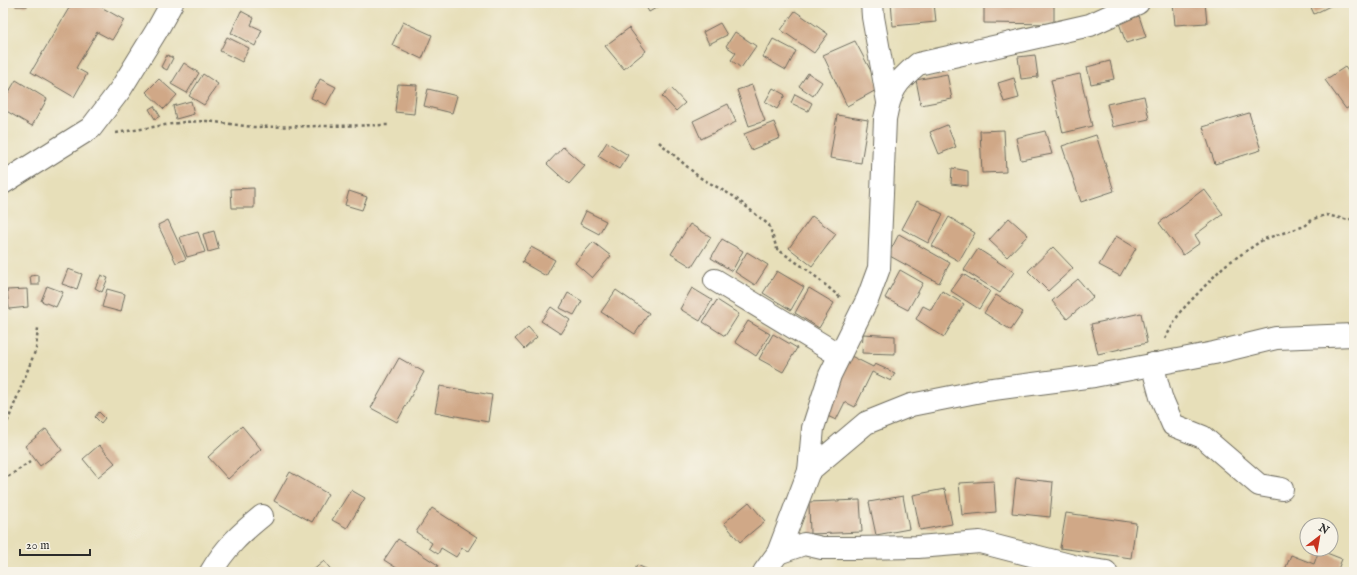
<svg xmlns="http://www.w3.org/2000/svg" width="1357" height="575" font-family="'IM FELL English',serif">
<rect width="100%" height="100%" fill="#f7f3e8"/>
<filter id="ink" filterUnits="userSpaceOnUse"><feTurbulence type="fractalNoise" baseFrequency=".025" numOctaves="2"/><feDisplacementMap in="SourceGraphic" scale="8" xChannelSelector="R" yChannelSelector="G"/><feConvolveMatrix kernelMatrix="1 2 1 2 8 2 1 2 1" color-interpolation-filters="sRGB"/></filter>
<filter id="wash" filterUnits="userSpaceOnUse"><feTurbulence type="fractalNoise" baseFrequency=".012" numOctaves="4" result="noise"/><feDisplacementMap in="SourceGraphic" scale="16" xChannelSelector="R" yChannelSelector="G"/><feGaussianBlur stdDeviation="0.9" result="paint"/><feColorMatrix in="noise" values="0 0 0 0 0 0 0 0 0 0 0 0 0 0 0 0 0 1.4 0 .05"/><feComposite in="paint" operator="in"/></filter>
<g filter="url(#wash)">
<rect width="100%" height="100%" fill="#e7dfb9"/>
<g id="blocks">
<!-- building -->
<g fill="#d0a887">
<rect x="16" y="3" width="11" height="3"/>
<polygon points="72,3 94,3 124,20 112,40 97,32 76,68 87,74 74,97 31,72"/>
<polygon points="644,3 665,3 649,12"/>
<polygon points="891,3 934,3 936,22 893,26"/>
<polygon points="984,3 1054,3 1054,24 984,23"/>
<polygon points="1173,3 1205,3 1207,23 1175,25"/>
<polygon points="1309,3 1336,3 1314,14"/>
<polygon points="241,11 254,18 251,25 262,30 255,46 231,33"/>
<polygon points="795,11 828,34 814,53 781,30"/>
<polygon points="1139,16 1146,37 1126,43 1119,23"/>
<polygon points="403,22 432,35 422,59 392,45"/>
<polygon points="720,23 727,35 709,44 703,32"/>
<polygon points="629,28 646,51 624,69 605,46"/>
<polygon points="735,32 756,46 741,68 731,60 736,53 726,46"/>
<polygon points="227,37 249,48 242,62 220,51"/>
<polygon points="773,39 796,51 786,70 763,57"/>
<polygon points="855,41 880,88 847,106 823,55"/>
<polygon points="167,55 173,58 167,70 161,67"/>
<polygon points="1035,55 1038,77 1021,79 1018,57"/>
<polygon points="1110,61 1114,79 1091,84 1087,67"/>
<polygon points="184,63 199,73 187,93 171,84"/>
<polygon points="1345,67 1354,80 1354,104 1346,109 1325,80"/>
<polygon points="808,73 822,82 813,96 799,86"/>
<polygon points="203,74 218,84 204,105 189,96"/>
<polygon points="947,74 952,99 921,105 916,80"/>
<polygon points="1080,74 1092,126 1063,133 1051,80"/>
<polygon points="1014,78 1019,98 1004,102 998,83"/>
<polygon points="159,79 177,95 164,109 146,92"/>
<polygon points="320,79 336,87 326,105 311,98"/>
<polygon points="16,80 47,99 32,126 3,109 3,102"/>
<polygon points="398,84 417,85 414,114 395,112"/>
<polygon points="752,85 765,121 749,126 737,90"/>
<polygon points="671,88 685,103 676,111 662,96"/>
<polygon points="773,88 785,95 777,109 765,102"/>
<polygon points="428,89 457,96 452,113 424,106"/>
<polygon points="795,94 812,103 808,111 791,103"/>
<polygon points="1144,96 1149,119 1113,127 1107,104"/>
<polygon points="191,101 194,114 176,119 173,106"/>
<polygon points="728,104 736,122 701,139 693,121"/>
<polygon points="154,106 160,116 155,119 149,109"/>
<polygon points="1249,113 1261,150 1215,164 1203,127"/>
<polygon points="837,115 868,120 861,163 830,158"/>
<polygon points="774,122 780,138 751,150 744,134"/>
<polygon points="947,125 956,147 939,154 930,132"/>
<polygon points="1004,130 1006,172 982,173 980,131"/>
<polygon points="1045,131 1052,154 1021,160 1016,138"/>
<polygon points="1096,135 1114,191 1081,202 1062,146"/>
<polygon points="607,142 628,155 619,169 598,156"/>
<polygon points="563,147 585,166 569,184 547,164"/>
<polygon points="952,168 968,171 968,186 951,184"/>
<polygon points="254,188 254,208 232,208 231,189"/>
<polygon points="1204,189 1223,214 1195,235 1200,243 1183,255 1159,223"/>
<polygon points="349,191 367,197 362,210 345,205"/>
<polygon points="917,201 943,214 928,243 902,229"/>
<polygon points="586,211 606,221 599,234 580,224"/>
<polygon points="812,216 836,234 812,266 789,248"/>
<polygon points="949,217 975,233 959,261 932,246"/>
<polygon points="1009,218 1028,235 1007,257 989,240"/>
<polygon points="168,220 186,259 176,263 158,225"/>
<polygon points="690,224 711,237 692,267 671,254"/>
<polygon points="214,231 219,249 208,252 203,234"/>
<polygon points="198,232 205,252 187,257 180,237"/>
<polygon points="899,234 950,263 939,283 888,255"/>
<polygon points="1116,236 1136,248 1120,276 1099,265"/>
<polygon points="722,239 743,251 732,271 711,258"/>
<polygon points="593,242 611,256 592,278 575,263"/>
<polygon points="531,247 555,260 546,276 522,262"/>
<polygon points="1053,247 1073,268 1048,291 1028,271"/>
<polygon points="978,249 1014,272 1000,293 964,270"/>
<polygon points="747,252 768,265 755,285 735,272"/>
<polygon points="68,269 82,274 77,289 62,284"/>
<polygon points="900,270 923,283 908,310 885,298"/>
<polygon points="777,271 804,287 791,310 763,293"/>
<polygon points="963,274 990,291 979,309 951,291"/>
<polygon points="39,275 39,285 31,285 30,276"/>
<polygon points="101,275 108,278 102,292 95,288"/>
<polygon points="1078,279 1093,297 1067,319 1052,301"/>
<polygon points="47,286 63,292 56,307 41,301"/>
<polygon points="692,288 712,300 700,321 680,309"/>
<polygon points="809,288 834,303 819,328 795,313"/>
<polygon points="27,289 28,307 9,309 7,290"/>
<polygon points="107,289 125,294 121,312 102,307"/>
<polygon points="616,290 649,313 635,334 601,312"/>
<polygon points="942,291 964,304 944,337 916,319 923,306 931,310"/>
<polygon points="568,293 582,301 574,315 560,308"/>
<polygon points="996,295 1023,312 1011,330 984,313"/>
<polygon points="717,300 739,314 725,336 703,322"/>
<polygon points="551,307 570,320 561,334 541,321"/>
<polygon points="1141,313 1147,343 1098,354 1091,324"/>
<polygon points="748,321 770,334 756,356 735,342"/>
<polygon points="528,327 537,337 524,349 515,339"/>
<polygon points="773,334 797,348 783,372 759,359"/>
<polygon points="863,334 895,336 895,354 862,353"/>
<polygon points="847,354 873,367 875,364 895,373 891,381 872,372 855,407 845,402 836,420 823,414"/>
<polygon points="399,358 424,372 397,422 371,408"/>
<polygon points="440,386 492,395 488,422 435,412"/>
<polygon points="99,412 105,418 101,423 95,417"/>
<polygon points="242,426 261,449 228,479 208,457"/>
<polygon points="46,429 62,450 40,466 25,446"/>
<polygon points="99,445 115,463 98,477 83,459"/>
<polygon points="290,472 328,494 312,522 274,501"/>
<polygon points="1016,478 1053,482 1050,517 1012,513"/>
<polygon points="994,481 996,512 962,515 959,483"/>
<polygon points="945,489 952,524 920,530 913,495"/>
<polygon points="351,490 365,498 347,528 332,520"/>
<polygon points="903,496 909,529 876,535 869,502"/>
<polygon points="860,500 862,532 810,534 809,502"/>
<polygon points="749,502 765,521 740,542 724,523"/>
<polygon points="432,508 477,537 468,551 462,548 456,557 441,548 438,554 429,548 432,543 416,532"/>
<polygon points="1066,513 1136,523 1131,558 1060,548"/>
<polygon points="398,539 438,565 434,572 403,572 384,560"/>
<polygon points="1319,550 1342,559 1337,572 1284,572 1291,555 1314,564"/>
<polygon points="324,561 333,572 311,572"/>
<polygon points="637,565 653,572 634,572"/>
</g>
</g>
</g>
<g filter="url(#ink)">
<use href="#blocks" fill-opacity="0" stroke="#6d6a5d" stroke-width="1"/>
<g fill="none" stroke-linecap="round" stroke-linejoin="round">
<defs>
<g id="minor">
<polyline points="872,3 873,17 888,102"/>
<polyline points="3,183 91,128 120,90 157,30 172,3"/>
<polyline points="715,280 839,355"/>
<polyline points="1152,364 1161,397 1173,425 1203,437 1259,485 1282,489"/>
<polyline points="809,471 866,423 911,405 986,390 1094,376 1214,353 1276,338 1354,335"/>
<polyline points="778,553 804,544 822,548 852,548 918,547 980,542 1085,569 1106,572"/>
<path d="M211,572C225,548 241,533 262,516"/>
<path d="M764,572L778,553L809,471L813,428L830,375L868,298L879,268L885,119C890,91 896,82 918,64L1090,25L1138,3"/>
</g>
</defs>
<!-- minor casing -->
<use href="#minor" stroke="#6d6a5d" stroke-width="24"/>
<!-- path -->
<g stroke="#6d6a5d" stroke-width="2.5" stroke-dasharray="3 3" stroke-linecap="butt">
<polyline points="116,133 184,122 207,121 253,127 390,125"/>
<polyline points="659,142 699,177 733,196 769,225 777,249 809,271 842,299"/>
<polyline points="1165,339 1180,312 1224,266 1264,239 1305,226 1313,219 1326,215 1349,220 1354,217"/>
<polyline points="3,433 36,349 38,328"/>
<polyline points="3,480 30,462"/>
<polyline points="3,567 9,572"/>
</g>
<!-- minor -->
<use href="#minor" stroke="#fff" stroke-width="22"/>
</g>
</g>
<!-- margin -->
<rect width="1357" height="575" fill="none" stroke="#f7f3e8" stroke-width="16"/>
<!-- north arrow -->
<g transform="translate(1319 537) rotate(31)"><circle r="19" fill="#f7f3e8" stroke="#a5a39c"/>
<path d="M0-3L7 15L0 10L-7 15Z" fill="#c8321e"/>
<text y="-6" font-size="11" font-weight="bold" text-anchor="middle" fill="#2b2b2b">N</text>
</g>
<!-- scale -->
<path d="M20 549v6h70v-6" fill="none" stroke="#2b2b2b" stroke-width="2"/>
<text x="26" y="549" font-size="12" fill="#2b2b2b" stroke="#f7f3e8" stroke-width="3" paint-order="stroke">20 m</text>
</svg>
